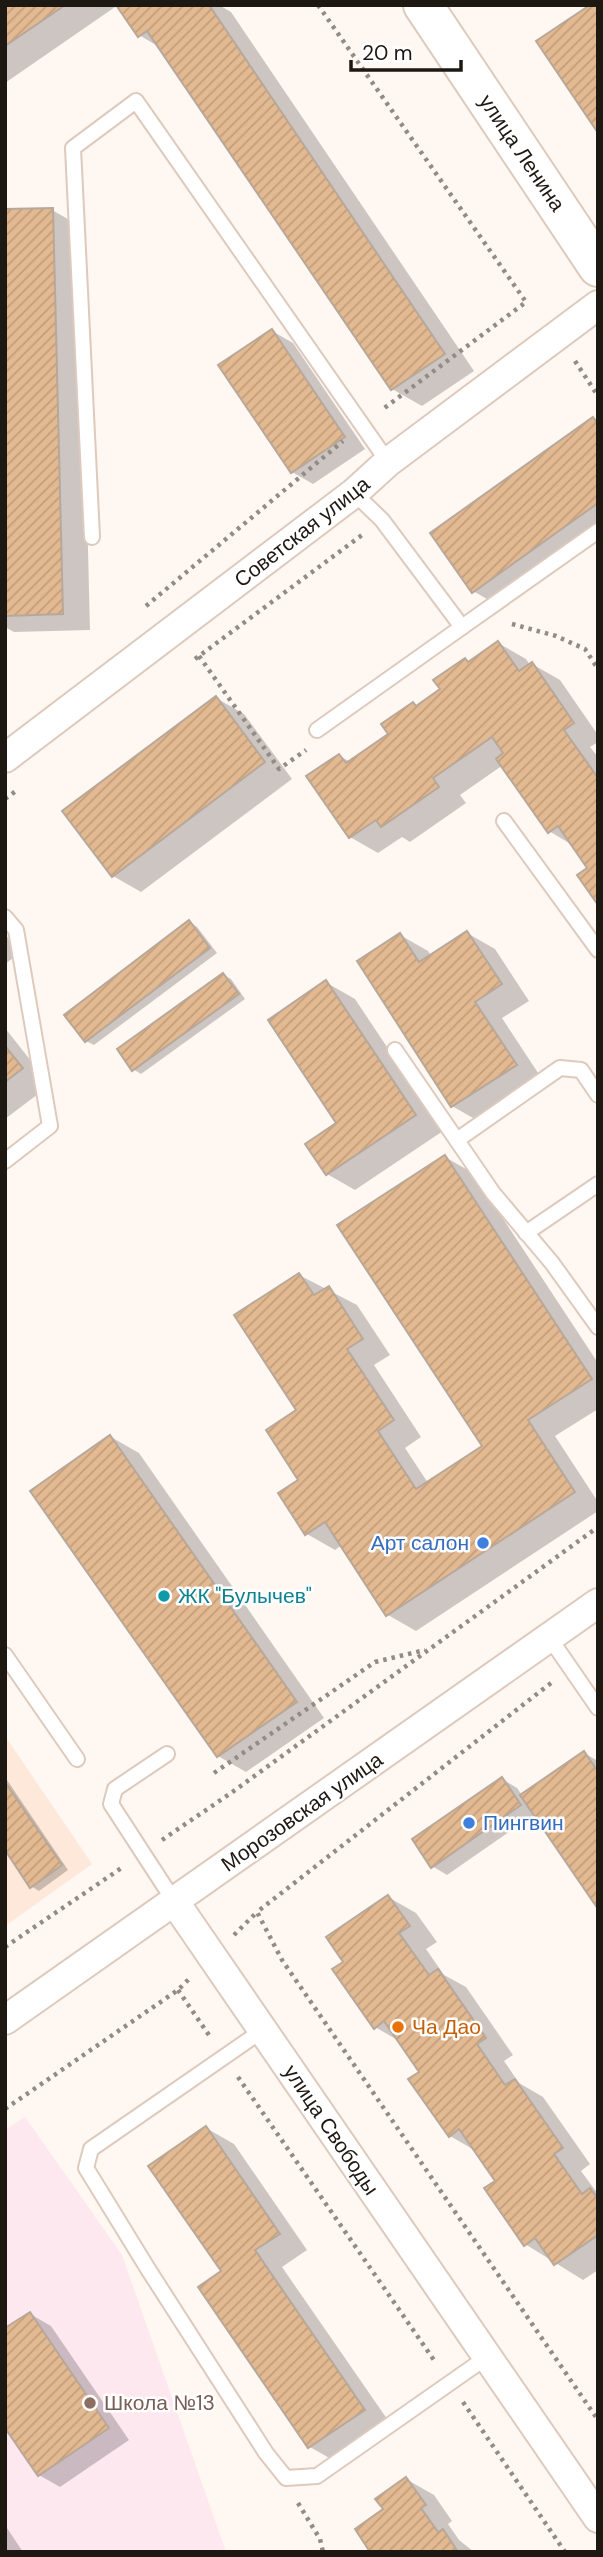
<svg xmlns="http://www.w3.org/2000/svg" width="603" height="2557" font-family="'DM Sans',sans-serif">
<defs>
<pattern id="building-hatch" width="6" height="6" patternUnits="userSpaceOnUse" patternTransform="scale(1.75)"><rect width="6" height="6" fill="#e3b991"/><path d="M-1 1l2-2M0 6l6-6M5 7l2-2" fill="none" stroke="#c29e7c"/></pattern>
</defs>
<rect width="100%" height="100%" fill="#fff7f2"/>
<!-- built -->
<polygon fill="#fde8d9" points="5,1736 92,1864 5,1926"/>
<!-- education -->
<polygon fill="#fde8f0" points="25,2117 122,2255 226,2552 5,2552 5,2130"/>
<!-- shadow -->
<g fill="#0003">
<polygon points="5,5 219,5 231,12 474,371 422,406 392,389 161,48 139,35 118,5 5,83"/>
<polygon points="52,210 80,226 90,630 14,632 5,627 5,211"/>
<polygon points="272,331 293,343 365,449 313,484 292,472"/>
<polygon points="593,419 598,422 598,539 501,607 473,591"/>
<polygon points="498,643 526,659 530,665 532,664 560,680 598,735 598,742 590,747 598,757 598,902 589,868 574,846 549,831 503,765 460,795 466,803 410,842 402,837 378,853 350,837 339,756 351,762 390,735 413,704 418,707 442,690 465,660 469,663"/>
<polygon points="216,698 244,714 292,779 141,892 113,876"/>
<polygon points="189,922 197,927 217,953 94,1045 86,1041"/>
<polygon points="467,933 495,949 529,1001 502,1018 544,1082 480,1122 452,1106 359,962 400,935 428,951 431,956"/>
<polygon points="5,934 20,953 5,964"/>
<polygon points="223,975 231,979 245,999 141,1074 133,1069"/>
<polygon points="327,983 355,999 443,1131 355,1190 327,1174 307,1144 339,1123"/>
<polygon points="5,1028 50,1085 5,1119"/>
<polygon points="445,1157 473,1173 598,1363 598,1409 555,1436 598,1502 598,1511 416,1631 388,1615 342,1545 335,1550 307,1534 280,1494 301,1480 298,1411 299,1275 357,1305 390,1355 374,1365 421,1437 405,1448 428,1483 485,1447"/>
<polygon points="111,1437 139,1453 324,1718 246,1772 218,1756"/>
<polygon points="584,1753 598,1761 598,1906 535,1814 447,1875 432,1866 502,1779 517,1788 522,1795"/>
<polygon points="5,1777 68,1870 39,1891 31,1886 5,1847"/>
<polygon points="388,1897 416,1913 437,1942 426,1949 444,1975 466,1987 513,2055 504,2061 519,2083 543,2097 590,2164 581,2171 598,2194 598,2270 583,2280 525,2244 497,2181 476,2151 450,2136 421,2072 401,2042 375,2027 345,1962"/>
<polygon points="206,2128 234,2144 307,2250 282,2267 392,2426 338,2463 310,2447 200,2288 223,2272"/>
<polygon points="30,2314 51,2326 129,2440 60,2487 39,2475"/>
<polygon points="406,2479 434,2495 452,2521 448,2524 459,2540 474,2552 373,2552 385,2510"/>
<polygon points="5,2525 23,2552 5,2552"/>
</g>
<!-- building -->
<g fill="url(#building-hatch)" stroke="#b8a89a" stroke-width="2">
<polygon points="5,5 65,5 5,46"/>
<polygon points="116,5 209,5 445,354 391,390 147,31 138,37"/>
<polygon points="590,5 598,5 598,133 536,41"/>
<polygon points="53,208 63,614 5,616 5,209"/>
<polygon points="272,329 345,437 291,473 218,365"/>
<polygon points="593,417 598,424 598,503 472,593 430,533"/>
<polygon points="498,641 519,671 532,662 574,723 564,730 598,778 598,905 577,875 587,868 558,826 548,833 496,759 503,753 492,737 433,778 439,787 381,827 376,820 349,838 306,776 339,754 346,763 388,734 381,724 413,702 416,706 440,689 433,680 465,658 468,662"/>
<polygon points="216,696 265,762 112,877 62,811"/>
<polygon points="189,920 210,948 85,1042 64,1015"/>
<polygon points="467,931 502,984 475,1002 517,1065 451,1107 357,961 400,933 419,962"/>
<polygon points="223,973 239,994 132,1071 117,1049"/>
<polygon points="326,980 416,1115 326,1175 305,1144 336,1123 268,1020"/>
<polygon points="5,1046 23,1068 5,1082"/>
<polygon points="445,1155 592,1379 528,1420 575,1492 386,1616 325,1522 305,1535 278,1493 298,1480 266,1430 296,1410 234,1315 299,1273 314,1295 329,1286 363,1339 347,1349 394,1420 378,1431 416,1489 482,1446 337,1225"/>
<polygon points="110,1435 297,1702 217,1757 30,1491"/>
<polygon points="584,1751 598,1772 598,1909 520,1795"/>
<polygon points="502,1777 521,1805 431,1868 412,1839"/>
<polygon points="5,1782 62,1865 30,1888 5,1850"/>
<polygon points="388,1895 410,1926 399,1933 429,1975 438,1969 486,2038 477,2044 505,2085 515,2079 563,2148 554,2154 582,2194 590,2188 598,2199 598,2235 554,2265 535,2238 524,2246 484,2188 495,2181 459,2129 449,2137 408,2079 419,2072 384,2021 374,2029 332,1969 343,1962 326,1937"/>
<polygon points="206,2126 280,2234 255,2250 365,2410 308,2448 198,2287 221,2271 148,2166"/>
<polygon points="30,2312 109,2428 38,2476 5,2428 5,2328"/>
<polygon points="406,2477 426,2505 421,2508 438,2532 443,2529 458,2552 370,2552 355,2529 383,2509 375,2499"/>
</g>
<g fill="none" stroke-linecap="round" stroke-linejoin="round">
<defs>
<g id="lane">
<polyline points="92,537 73,148 136,101 388,462"/>
<polyline points="462,627 598,531"/>
<polyline points="317,730 462,627 382,520 354,493"/>
<polyline points="504,821 598,950"/>
<polyline points="5,917 16,930 50,1126 5,1161"/>
<polyline points="395,1050 493,1193 552,1263 598,1327"/>
<polyline points="457,1140 560,1068 581,1070 598,1095"/>
<polyline points="526,1233 598,1184"/>
<polyline points="549,1637 598,1708"/>
<polyline points="5,1655 77,1759"/>
<polyline points="167,1754 115,1789 111,1804 174,1901"/>
<polyline points="263,2030 91,2149 86,2168 148,2269 266,2453 286,2478 317,2476 487,2357"/>
</g>
<g id="street">
<polyline points="5,758 354,493 388,462 598,305"/>
<polyline points="174,1901 598,2518"/>
<polyline points="5,2020 598,1603"/>
</g>
<polyline id="primary" points="423,5 598,267"/>
</defs>
<!-- lane casing -->
<use href="#lane" stroke="#ddcabd" stroke-width="18"/>
<!-- street casing -->
<use href="#street" stroke="#ddcabd" stroke-width="32"/>
<!-- primary casing -->
<use href="#primary" stroke="#ddcabd" stroke-width="42"/>
<!-- path -->
<g stroke="#928b86" stroke-width="4.5" stroke-dasharray="3.5 5" stroke-linecap="butt">
<polyline points="318,5 526,302 383,409"/>
<polyline points="575,361 598,396"/>
<polyline points="146,606 343,441"/>
<polyline points="512,624 556,636 585,649 598,669"/>
<polyline points="199,656 279,769 306,750"/>
<polyline points="195,659 362,535"/>
<polyline points="5,799 16,791"/>
<polyline points="551,1683 257,1912 282,1960 598,2420"/>
<polyline points="214,1773 375,1662 425,1650"/>
<polyline points="162,1840 231,1793 598,1527"/>
<polyline points="234,1935 257,1912"/>
<polyline points="5,1947 123,1867"/>
<polyline points="178,1990 211,2038"/>
<polyline points="238,2077 436,2363"/>
<polyline points="5,2109 178,1990 190,1978"/>
<polyline points="463,2402 565,2552"/>
<polyline points="298,2503 320,2539 323,2552"/>
</g>
<!-- lane -->
<use href="#lane" stroke="#fff" stroke-width="14"/>
<!-- street -->
<use href="#street" stroke="#fff" stroke-width="28"/>
<!-- primary -->
<use href="#primary" stroke="#fff" stroke-width="38"/>
</g>
<!-- markers -->
<g fill="#3f7fe0" stroke="#fff" stroke-width="2.5">
<circle cx="483" cy="1543" r="7"/>
<circle cx="469" cy="1823" r="7"/>
</g>
<circle fill="#0f9aa8" stroke="#fff" stroke-width="2.5" cx="164" cy="1596" r="7"/>
<circle fill="#e8710a" stroke="#fff" stroke-width="2.5" cx="398" cy="2027" r="7"/>
<circle fill="#8d6e63" stroke="#fff" stroke-width="2.5" cx="90" cy="2403" r="7"/>
<g text-anchor="middle" stroke-width="5" stroke-linejoin="round" paint-order="stroke">
<!-- street labels -->
<g font-size="21" fill="#1e1813" stroke="#fff">
<text transform="translate(522 153) rotate(56)" y="7">улица Ленина</text>
<text transform="translate(302 532) rotate(-38)" y="7">Советская улица</text>
<text transform="translate(302 1812) rotate(-35)" y="7">Морозовская улица</text>
<text transform="translate(331 2130) rotate(56)" y="7">улица Свободы</text>
</g>
<!-- shop labels -->
<g font-size="21" fill="#366cbe" stroke="#fff" text-anchor="end">
<text x="469" y="1550">Арт салон</text>
<text x="483" y="1830" text-anchor="start">Пингвин</text>
</g>
<!-- culture labels -->
<g font-size="21" fill="#0d838f" stroke="#fff" text-anchor="start">
<text x="178" y="1603">ЖК "Булычев"</text>
</g>
<!-- food labels -->
<g font-size="21" fill="#c56008" stroke="#fff" text-anchor="start">
<text x="412" y="2034">Ча Дао</text>
</g>
<!-- education labels -->
<g font-size="21" fill="#785e54" stroke="#fff" text-anchor="start">
<text x="104" y="2410">Школа №13</text>
</g>
</g>
<!-- border -->
<rect width="603" height="2557" fill="none" stroke="#1e1813" stroke-width="14"/>
<!-- scale -->
<path d="M351 60v10h110v-10" fill="none" stroke="#1e1813" stroke-width="3.5"/>
<text x="362" y="60" font-size="21" fill="#1e1813" stroke="#ffffff" stroke-width="5" paint-order="stroke">20 m</text>
</svg>
